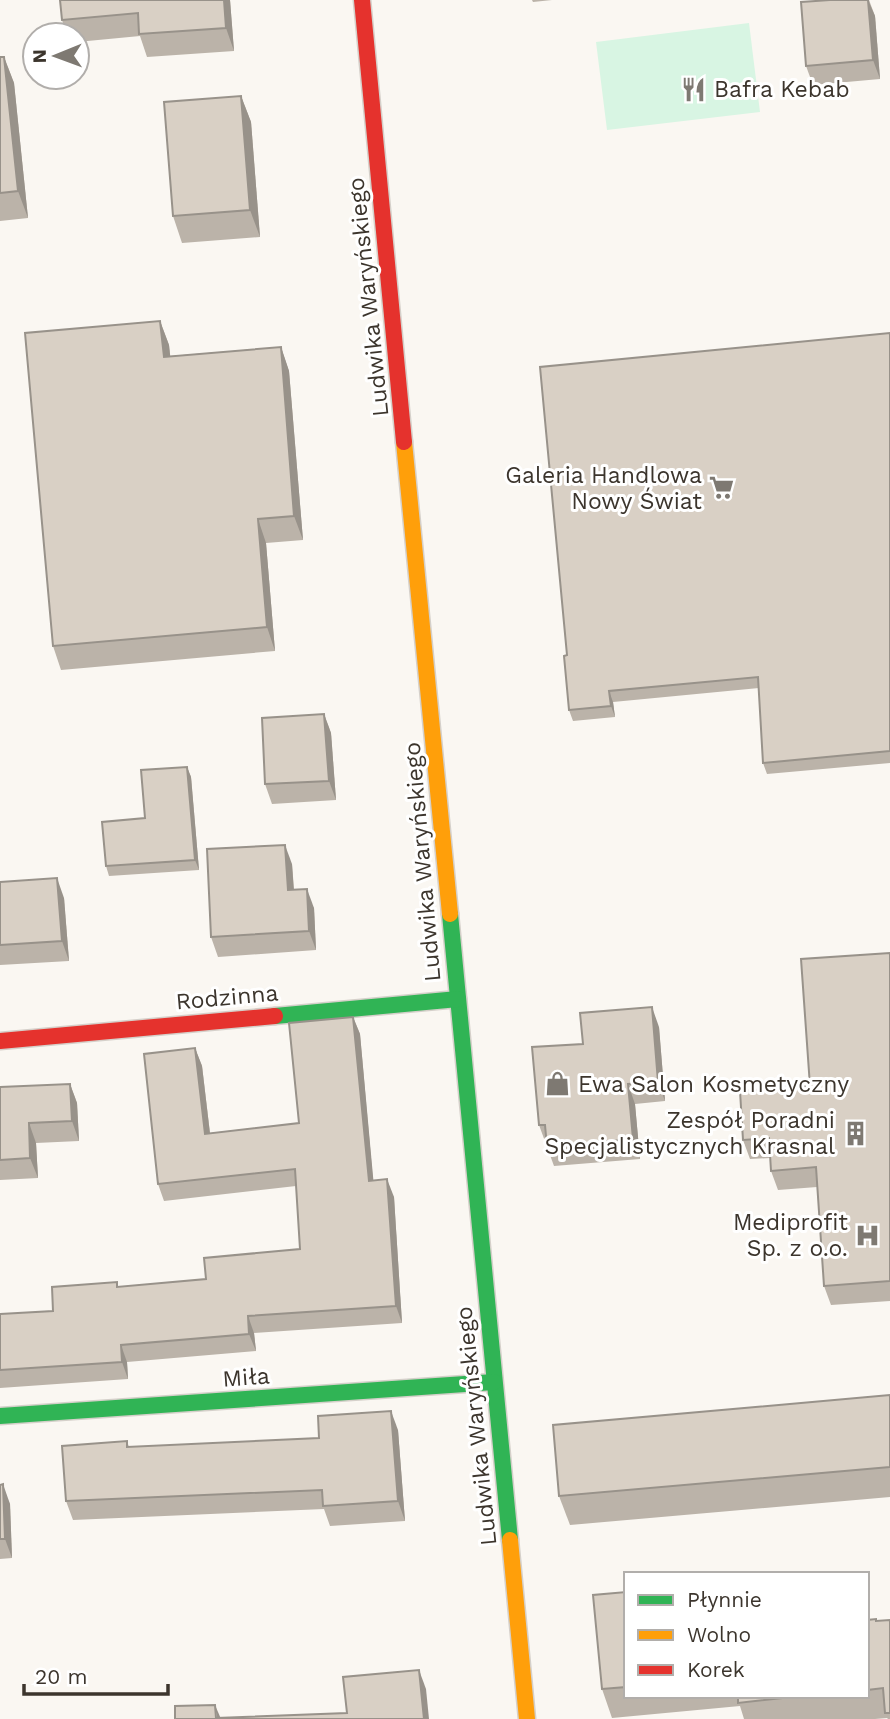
<svg xmlns="http://www.w3.org/2000/svg" width="890" height="1719" font-family="'Work Sans',sans-serif">
<rect width="100%" height="100%" fill="#faf7f2"/>
<!-- green -->
<polygon fill="#d8f5e3" points="749,23 760,112 607,130 596,42"/>
<g fill="none" stroke-linecap="round" stroke-linejoin="round">
<defs>
<g id="fast">
<polyline points="450,914 510,1540"/>
<polyline points="275,1016 458,999"/>
<polyline points="0,1416 494,1382"/>
</g>
<g id="slow">
<polyline points="404,442 450,914"/>
<polyline points="510,1540 527,1719"/>
</g>
<g id="jam">
<polyline points="362,0 404,442"/>
<polyline points="0,1041 275,1016"/>
</g>
</defs>
<!-- fast casing -->
<use href="#fast" stroke="#d5d0ca" stroke-width="19"/>
<!-- slow casing -->
<use href="#slow" stroke="#d5d0ca" stroke-width="19"/>
<!-- jam casing -->
<use href="#jam" stroke="#d5d0ca" stroke-width="19"/>
<!-- fast -->
<use href="#fast" stroke="#30b455" stroke-width="16"/>
<!-- slow -->
<use href="#slow" stroke="#ff9f0a" stroke-width="16"/>
<!-- jam -->
<use href="#jam" stroke="#e5322d" stroke-width="16"/>
</g>
<!-- wall -->
<g fill="#bbb3a9">
<polygon points="230,0 234,51 147,57 140,36 77,42 77,35 67,35 62,20"/>
<polygon points="532,0 552,0 533,2"/>
<polygon points="830,0 869,0 875,16 880,79 813,85 806,66"/>
<polygon points="0,57 4,57 14,83 28,218 0,221"/>
<polygon points="241,96 251,122 260,237 182,243 173,216"/>
<polygon points="160,321 169,345 170,356 281,347 289,371 303,540 266,543 275,651 61,670 53,646"/>
<polygon points="890,333 890,763 767,774 763,763 759,688 613,702 615,717 573,721 569,710 567,655"/>
<polygon points="324,714 331,733 336,800 272,804 265,784"/>
<polygon points="187,767 191,777 199,870 109,876 106,866"/>
<polygon points="292,864 294,889 314,908 316,950 218,957 211,937"/>
<polygon points="0,882 64,898 69,961 0,965"/>
<polygon points="890,954 890,1301 831,1305 824,1286 817,1187 778,1190 771,1171 770,1158 750,1159 743,1140 810,1086"/>
<polygon points="353,1017 360,1034 373,1180 394,1197 402,1323 254,1333 256,1351 127,1362 128,1379 0,1388 0,1314 53,1311 118,1287 206,1279 300,1249 296,1186 164,1201 158,1184 195,1048 202,1066 210,1133 299,1123"/>
<polygon points="659,1027 665,1101 635,1104 640,1159 554,1166 539,1125 583,1044"/>
<polygon points="70,1084 77,1103 79,1141 36,1143 38,1178 0,1180 0,1087"/>
<polygon points="890,1395 890,1497 570,1525 559,1496"/>
<polygon points="398,1430 405,1521 330,1526 324,1509 73,1520 66,1501 127,1441 129,1447 319,1438"/>
<polygon points="0,1485 10,1504 12,1558 0,1559"/>
<polygon points="626,1592 626,1696 867,1696 867,1620 876,1619 877,1621 890,1620 890,1719 888,1719 887,1718 875,1719 744,1719 740,1706 612,1718 602,1689"/>
</g>
<!-- shaded-wall -->
<g fill="#98928a">
<polygon points="224,0 230,0 234,51 226,28"/>
<polygon points="868,0 875,16 880,79 873,60"/>
<polygon points="4,57 14,83 28,218 18,191"/>
<polygon points="241,96 251,122 260,237 250,210"/>
<polygon points="160,321 169,345 173,381 164,357"/>
<polygon points="281,347 289,371 303,540 294,516"/>
<polygon points="258,519 266,543 275,651 267,627"/>
<polygon points="609,691 613,702 615,717 611,706"/>
<polygon points="324,714 331,733 336,800 329,781"/>
<polygon points="187,767 191,777 199,870 195,860"/>
<polygon points="285,845 292,864 295,909 288,890"/>
<polygon points="57,878 64,898 69,961 62,941"/>
<polygon points="307,889 314,908 316,950 309,931"/>
<polygon points="652,1007 659,1027 665,1101 658,1082"/>
<polygon points="353,1017 360,1034 375,1198 369,1181"/>
<polygon points="195,1048 202,1066 212,1151 205,1134"/>
<polygon points="70,1084 77,1103 79,1141 72,1121"/>
<polygon points="628,1084 635,1104 640,1159 633,1139"/>
<polygon points="29,1123 36,1143 38,1178 30,1158"/>
<polygon points="387,1179 394,1197 402,1323 396,1306"/>
<polygon points="248,1316 254,1333 256,1351 249,1334"/>
<polygon points="121,1345 127,1362 128,1379 122,1362"/>
<polygon points="391,1411 398,1430 405,1521 398,1501"/>
<polygon points="3,1484 10,1504 12,1558 5,1539"/>
<polygon points="419,1670 426,1689 429,1719 424,1719"/>
<polygon points="215,1705 221,1719 217,1719"/>
</g>
<!-- building -->
<g fill="#d9d0c5" stroke="#98928a" stroke-width="2">
<polygon points="60,0 224,0 226,28 139,34 138,13 62,20"/>
<polygon points="830,0 868,0 873,60 806,66 801,2"/>
<polygon points="0,57 4,57 18,191 0,193"/>
<polygon points="241,96 250,210 173,216 164,102"/>
<polygon points="160,321 164,357 281,347 294,516 258,519 267,627 53,646 25,333"/>
<polygon points="890,333 890,751 763,763 758,677 609,691 611,706 569,710 564,656 567,655 540,367"/>
<polygon points="324,714 329,781 265,784 262,718"/>
<polygon points="187,767 195,860 106,866 102,822 145,818 141,770"/>
<polygon points="285,845 288,890 307,889 309,931 211,937 207,849"/>
<polygon points="57,878 62,941 0,945 0,882"/>
<polygon points="890,953 890,1281 824,1286 816,1167 771,1171 769,1138 743,1140 740,1091 810,1086 801,959"/>
<polygon points="652,1007 658,1082 628,1084 633,1139 547,1147 545,1125 539,1125 532,1047 583,1044 580,1013"/>
<polygon points="353,1017 369,1181 387,1179 396,1306 248,1316 249,1334 121,1345 122,1362 0,1370 0,1314 53,1311 52,1287 117,1282 117,1287 206,1279 204,1258 300,1249 295,1169 158,1184 144,1054 195,1048 205,1134 299,1123 289,1023"/>
<polygon points="70,1084 72,1121 29,1123 30,1158 0,1160 0,1087"/>
<polygon points="890,1395 890,1467 559,1496 553,1425"/>
<polygon points="391,1411 398,1501 323,1506 322,1490 66,1501 62,1446 127,1441 127,1447 319,1438 318,1416"/>
<polygon points="3,1484 5,1539 0,1539 0,1485"/>
<polygon points="626,1592 626,1687 602,1689 593,1595"/>
<polygon points="876,1619 876,1621 890,1620 890,1713 885,1713 883,1688 867,1690 867,1620"/>
<polygon points="419,1670 424,1719 175,1719 175,1706 215,1705 216,1718 347,1713 343,1677"/>
<polygon points="738,1696 801,1696 738,1703"/>
</g>
<!-- icons -->
<defs>
<symbol id="restaurant-bare" viewBox="-9 -9 18 18"><path d="M-5-6h1v4h1v-4h1v4h1v-4h1v5L-1.5 .5V6h-2V.5L-5-1ZM5-6V6H3V1.5H1.5Q1.5-4 5-6Z" fill="#7e7972" stroke="#fff" stroke-width="2.5" paint-order="stroke"/></symbol>
<symbol id="supermarket-bare" viewBox="-9 -9 18 18"><path d="M-6-5.5h2.5l.6 2H6L4.5 2H-2.5L-4.4-4H-6ZM-1.5 3.2a1.3 1.3 0 1 0 .1 0ZM3 3.2a1.3 1.3 0 1 0 .1 0Z" fill="#7e7972" stroke="#fff" stroke-width="2.5" paint-order="stroke"/></symbol>
<symbol id="shop-bare" viewBox="-9 -9 18 18"><path d="M-5-2.5h2.3a2.7 3.5 0 0 1 5.4 0H5L5.5 6h-11ZM-1.5-2.5h3a1.5 2.3 0 0 0-3 0Z" fill="#7e7972" stroke="#fff" stroke-width="2.5" paint-order="stroke"/></symbol>
<symbol id="building-bare" viewBox="-9 -9 18 18"><path d="M-4-6H4V6H1V3H-1V6H-4ZM-2.5-4.3h1.7v1.8h-1.7ZM.8-4.3h1.7v1.8H.8ZM-2.5-1h1.7V.8h-1.7ZM.8-1h1.7V.8H.8Z" fill="#7e7972" stroke="#fff" stroke-width="2.5" paint-order="stroke"/></symbol>
<symbol id="hospital-bare" viewBox="-9 -9 18 18"><path d="M-5-5h3v3.5h4V-5h3V5h-3V1.5h-4V5h-3Z" fill="#7e7972" stroke="#fff" stroke-width="2.5" paint-order="stroke"/></symbol>
</defs>
<g fill-rule="evenodd">
<use href="#restaurant-bare" x="676" y="72" width="35" height="35"/>
<use href="#supermarket-bare" x="704" y="470" width="35" height="35"/>
<use href="#shop-bare" x="540" y="1066" width="35" height="35"/>
<use href="#building-bare" x="838" y="1116" width="35" height="35"/>
<use href="#hospital-bare" x="850" y="1218" width="35" height="35"/>
</g>
<g text-anchor="middle" stroke-width="6" stroke-linejoin="round" paint-order="stroke">
<!-- poi labels -->
<g font-size="23" fill="#3c352d" stroke="#fff" text-anchor="end">
<text x="714" y="97" text-anchor="start">Bafra Kebab</text>
<text x="702" y="483">Galeria Handlowa<tspan x="702" dy="26">Nowy Świat</tspan></text>
<text x="578" y="1092" text-anchor="start">Ewa Salon Kosmetyczny</text>
<text x="835" y="1128">Zespół Poradni<tspan x="835" dy="26">Specjalistycznych Krasnal</tspan></text>
<text x="848" y="1230">Mediprofit<tspan x="848" dy="26">Sp. z o.o.</tspan></text>
</g>
<!-- street labels -->
<g font-size="23" fill="#3c352d" stroke="#fff">
<text transform="translate(368 297) rotate(-96)" y="8">Ludwika Waryńskiego</text>
<text transform="translate(422 862) rotate(-95)" y="8">Ludwika Waryńskiego</text>
<text transform="translate(227 997) rotate(-5)" y="8">Rodzinna</text>
<text transform="translate(246 1377) rotate(-4)" y="8">Miła</text>
<text transform="translate(476 1426) rotate(-96)" y="8">Ludwika Waryńskiego</text>
</g>
</g>
<!-- legend -->
<rect x="624" y="1572" width="245" height="126" fill="#ffffff" stroke="#b1aeab" stroke-width="2"/>
<rect x="638" y="1595" width="35" height="10" fill="#30b455" stroke="#b1aeab" stroke-width="2"/>
<text x="687" y="1607" font-size="21" fill="#3c352d">Płynnie</text>
<rect x="638" y="1630" width="35" height="10" fill="#ff9f0a" stroke="#b1aeab" stroke-width="2"/>
<text x="687" y="1642" font-size="21" fill="#3c352d">Wolno</text>
<rect x="638" y="1665" width="35" height="10" fill="#e5322d" stroke="#b1aeab" stroke-width="2"/>
<text x="687" y="1677" font-size="21" fill="#3c352d">Korek</text>
<!-- north arrow -->
<g transform="translate(56 56) rotate(269)"><circle r="33" fill="#ffffff" stroke="#b1aeab" stroke-width="2"/>
<path d="M0-5L12 26L0 18L-12 26Z" fill="#7e7972"/>
<text y="-10" font-size="19" font-weight="bold" text-anchor="middle" fill="#3c352d">N</text>
</g>
<!-- scale -->
<path d="M24 1684v10h144v-10" fill="none" stroke="#3c352d" stroke-width="3.5"/>
<text x="35" y="1684" font-size="21" fill="#3c352d" stroke="#ffffff" stroke-width="5" paint-order="stroke">20 m</text>
</svg>
